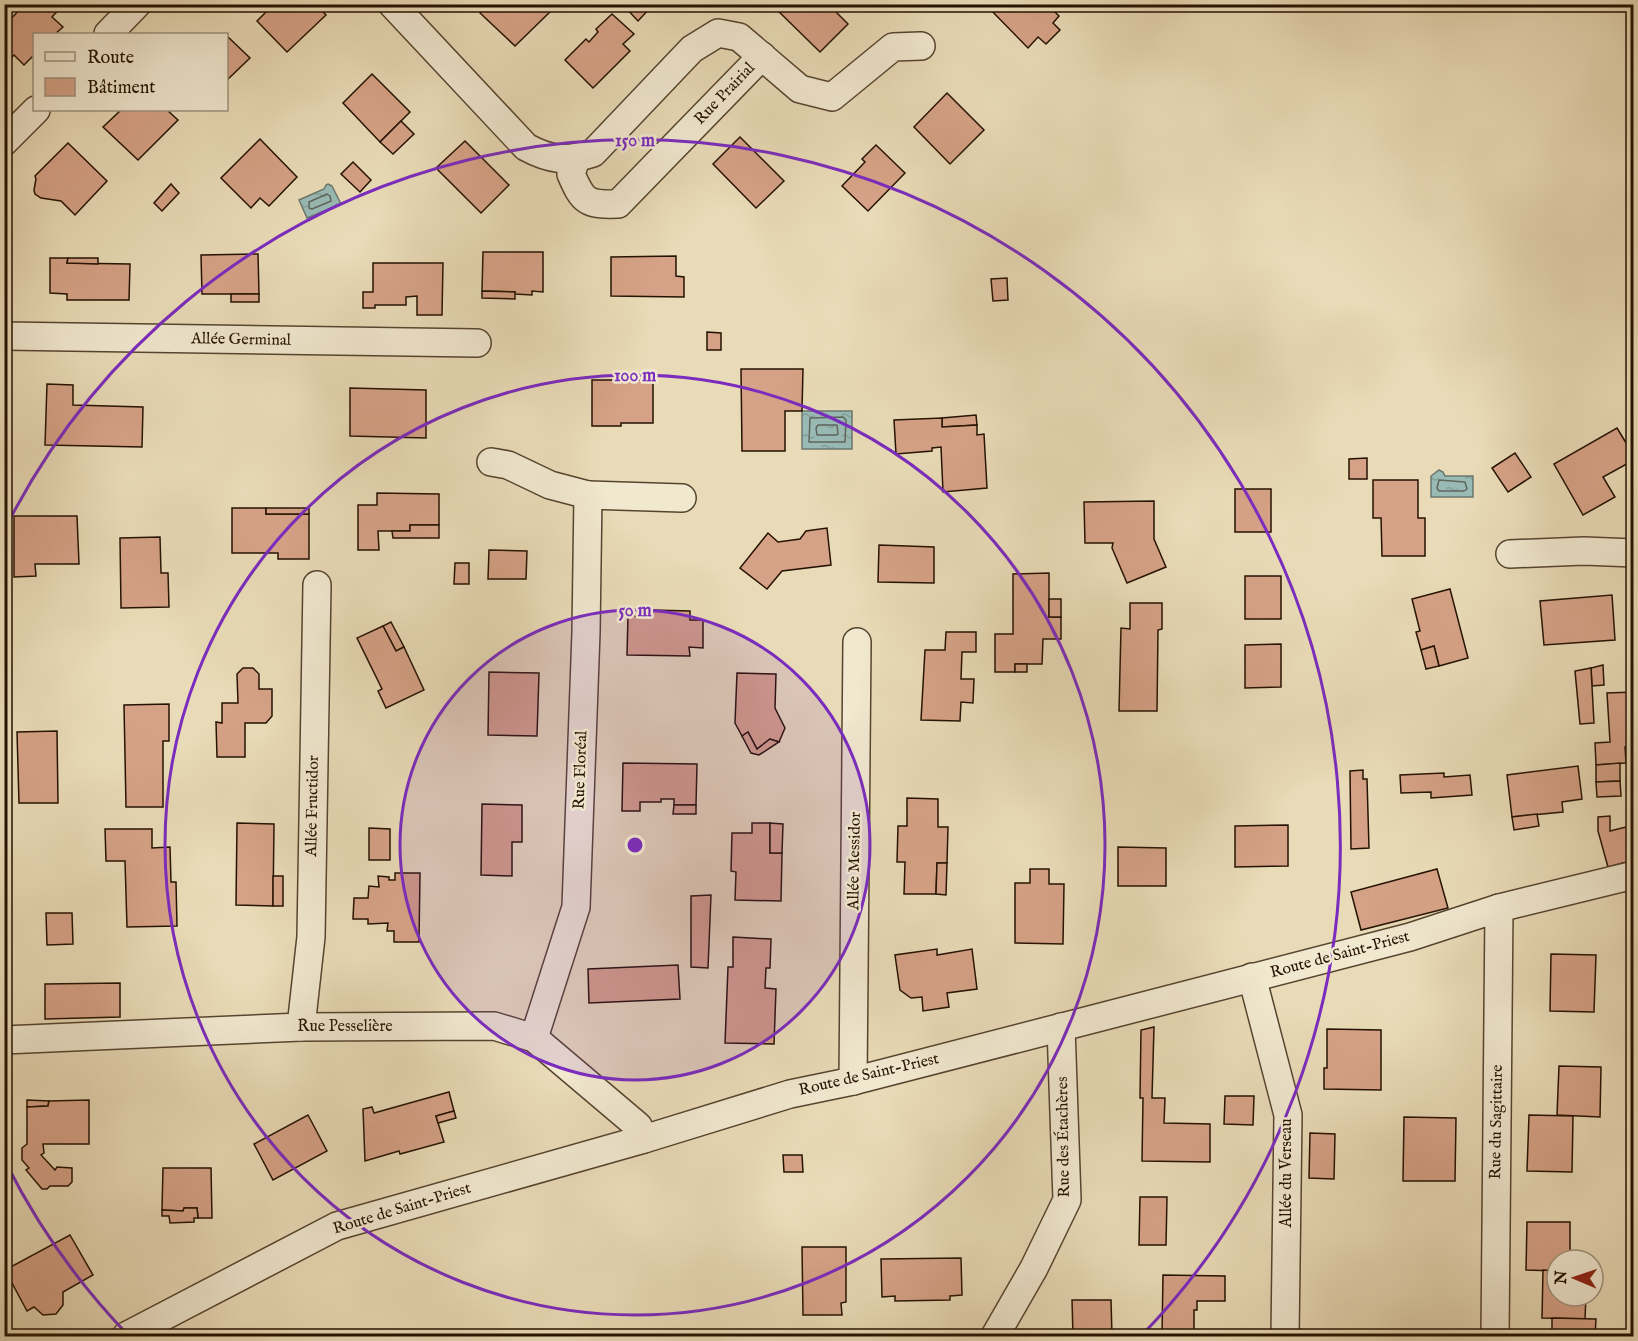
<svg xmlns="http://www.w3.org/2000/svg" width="1638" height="1341" viewBox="0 0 1638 1341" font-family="'IM FELL English',serif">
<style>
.water{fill:url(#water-ripples);stroke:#6b776d;stroke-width:1.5}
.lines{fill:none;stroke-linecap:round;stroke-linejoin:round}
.shore{stroke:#5f665c;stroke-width:1.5}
.building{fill:#d6a287;stroke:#251202;stroke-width:1.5}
.minor-casing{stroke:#56442f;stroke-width:30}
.minor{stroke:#f1e8d0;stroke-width:27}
.ring{fill:none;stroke:#7b2cbf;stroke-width:3}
.labels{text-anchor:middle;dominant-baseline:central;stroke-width:5;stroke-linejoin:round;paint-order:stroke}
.street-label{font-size:16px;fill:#251202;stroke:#f1e8d0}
.centre{fill:#7b2cbf;stroke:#f1e8d0;stroke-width:3}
.ring-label{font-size:18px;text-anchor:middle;font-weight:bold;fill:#7b2cbf;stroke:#f1e8d0;stroke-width:5;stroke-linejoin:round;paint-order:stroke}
</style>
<defs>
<pattern id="water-ripples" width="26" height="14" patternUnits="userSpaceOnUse" patternTransform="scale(1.5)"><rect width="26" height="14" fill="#99bab5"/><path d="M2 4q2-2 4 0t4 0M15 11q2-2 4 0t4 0" fill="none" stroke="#849f9a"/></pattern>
</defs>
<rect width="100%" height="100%" fill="#e9dbb7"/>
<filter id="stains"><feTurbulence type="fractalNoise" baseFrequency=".00333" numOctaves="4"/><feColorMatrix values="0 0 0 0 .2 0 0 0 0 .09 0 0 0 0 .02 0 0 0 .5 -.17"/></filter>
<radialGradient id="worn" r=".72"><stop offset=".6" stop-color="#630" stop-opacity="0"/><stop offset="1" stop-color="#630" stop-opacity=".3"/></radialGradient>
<g class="water">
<path d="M328,184l4,2 9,18 -34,14 -8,-18 25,-11 2,-4z"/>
<rect x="802" y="411" width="50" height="38"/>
<path d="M1439,470l4,2 2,4h28v21h-42v-21z"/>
</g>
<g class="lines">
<g class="shore">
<path d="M327,194l3,2 1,5 -19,8 -3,-1v-6z"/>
<path d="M843,417l3,3 -1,22h-36l1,-24z"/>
<path d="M818,425h19l1,9 -2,1h-19l-1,-7z"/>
<path d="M1439,480l26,2 2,7 -3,2h-25l-2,-3z"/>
</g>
</g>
<g class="building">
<path d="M25,4h39l-12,13 11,10 -8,7h-21v21l-10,10 -10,-10 -6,6 -4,-3v-32z"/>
<path d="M274,4h42l10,11 -39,37 -30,-31z"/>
<path d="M487,4h61l5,5 -38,37 -35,-33z"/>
<path d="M622,4h32l-16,17z"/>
<path d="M771,4h57l20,20 -28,28z"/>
<path d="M985,4h62l12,12 -6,7 7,7 -14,14 -8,-7 -10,11z"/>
<path d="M612,14l22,20 -11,10 7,7 -37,37 -28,-28 21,-21 3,3 9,-10 -2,-3z"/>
<path d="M226,35l24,23 -24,23z"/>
<path d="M372,74l38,38 -30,30 -37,-39z"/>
<path d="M947,93l37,37 -34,34 -36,-37z"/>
<path d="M121,110h46l11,10 -40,40 -35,-33z"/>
<path d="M401,121l13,13 -21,20 -13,-12z"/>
<path d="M740,137l44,44 -28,27 -43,-44z"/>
<path d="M260,139l37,38 -28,29 -9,-8 -9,10 -30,-30z"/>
<path d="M465,141l44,44 -28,28 -45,-45z"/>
<path d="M68,143l39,38 -32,34 -14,-14 -20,-3 -6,-4 -1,-4 2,-11 -1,-3z"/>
<path d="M876,145l29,28 -37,38 -26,-25 23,-24 -3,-3z"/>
<path d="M353,162l18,18 -11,12 -19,-18z"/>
<path d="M171,184l8,9 -17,18 -8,-8z"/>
<path d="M483,252h60v40l-11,-1v4l-17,-1v-2l-33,-1z"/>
<path d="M258,254l1,40h-57l-1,-39z"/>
<path d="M676,256v20l8,1v20l-73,-1v-39z"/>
<path d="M50,258h18l-1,5 63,1 -1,36h-62v-6l-17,-1z"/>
<path d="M68,258h30v6l-31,-1z"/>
<path d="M373,263h70l-1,52h-25v-19l-11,1v8h-31v3h-12v-16h10z"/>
<path d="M1007,278l1,22 -15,1 -2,-22z"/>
<path d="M482,291l33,1v7l-33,-1z"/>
<rect x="231" y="294" width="28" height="8"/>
<path d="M707,332l14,1v17h-14z"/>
<path d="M741,369h62l-1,42h-17v40h-43z"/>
<path d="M592,380h61v43h-32v3h-29z"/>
<path d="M47,384l26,1v20l70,2 -1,40 -97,-2z"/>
<path d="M350,388l76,2v48l-76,-2z"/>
<path d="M976,415l1,10 -35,2v-9z"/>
<path d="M942,418v9l35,-2v10l7,-1 3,54 -44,4 -2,-45 -9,1v3l-36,3 -2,-34z"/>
<path d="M1617,428l17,28v4l-31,17 12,20 -32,18 -29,-51z"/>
<path d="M1515,453l16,24 -23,15 -16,-24z"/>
<path d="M1367,458v21h-18v-20z"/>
<path d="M1373,480h45v38h7v38h-43l-1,-38h-8z"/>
<rect x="1235" y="489" width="36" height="43"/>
<path d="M377,493l62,1v31h-29v6h-32l1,19h-21v-45h19z"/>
<path d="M1154,501v38l12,28 -39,16 -15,-35 1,-5h-28l-1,-41z"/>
<path d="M232,508h34v6h43v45h-31v-6h-46z"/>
<rect x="266" y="508" width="43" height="6"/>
<path d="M14,516h63l2,48h-44l1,12 -22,1z"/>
<path d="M410,525h29v13h-46l-1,-7h18z"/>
<path d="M827,528l4,37 -49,6 -15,18 -27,-21 28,-35 10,9 22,-3 6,-8z"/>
<path d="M160,537l1,36h7l1,34 -48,1 -1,-70z"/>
<path d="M879,545l55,2v36l-56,-1z"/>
<path d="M489,550l38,1 -1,28h-38z"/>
<path d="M455,563h14v21h-15z"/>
<path d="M1049,573v44h12v22h-18l-1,25h-27v8h-20v-38h18v-60z"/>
<rect x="1245" y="576" width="36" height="43"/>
<path d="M1450,589l18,69 -29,8 -5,-20 -13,4 -5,-18 4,-1 -8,-32z"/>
<path d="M1612,595l3,45 -71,5 -4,-44z"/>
<rect x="1049" y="599" width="12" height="18"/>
<path d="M1130,603h32v26l-4,1 -1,81h-38l2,-83 9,1z"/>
<path d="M651,610l39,1v9h13v28l-14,-1 1,9 -63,-1 1,-39h23z"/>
<path d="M391,622l13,25 -8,4 -13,-25z"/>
<path d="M383,626l13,25 8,-4 20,43 -38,18 -8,-17 4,-2 -25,-51z"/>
<path d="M946,632h30v20h-14l-1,27h13l-1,24 -12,-1 -1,19 -39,-1 4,-70h20z"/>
<path d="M1281,644v43l-36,1v-43z"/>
<path d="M1434,646l5,20 -13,3 -5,-19z"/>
<rect x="1015" y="664" width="12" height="8"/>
<path d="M1603,665l1,20 -12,1 -1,-18z"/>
<path d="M243,668h10l6,6v15h13v27l-6,7h-21v34h-28l-1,-35 6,1v-20h16l-1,-29z"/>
<path d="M1591,668l3,55 -14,1 -5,-53z"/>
<path d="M489,672l50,1 -2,63 -49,-1z"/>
<path d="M737,673l39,1 -1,34 10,20 -6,14 -9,-3 -13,10 -9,-17 -6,4 -7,-13z"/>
<path d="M1634,692v55h-9l1,16 -30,2 -1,-22 15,-1 -3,-49z"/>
<path d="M169,704v37h-6v66h-37l-2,-102z"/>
<path d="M57,731l1,72h-39l-2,-71z"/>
<path d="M748,732l9,17 13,-10 9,3 -20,13 -8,-2 -9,-17z"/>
<path d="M623,763l74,1 -1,41h-22v-6h-13v3h-21v9h-18z"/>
<path d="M1620,763v18l-24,1v-17z"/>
<path d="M1578,766l4,33 -20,3 1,10 -51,5 -5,-42z"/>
<path d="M1363,770v9h4l2,69 -18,1 -1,-78z"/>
<path d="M1444,773v4l26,-2 2,20 -41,3v-6l-30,1 -1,-18z"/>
<path d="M1620,781l1,15 -24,1 -1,-15z"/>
<path d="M907,798l31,1v28h10l-1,36h-10l-1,31h-32l1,-32h-8l1,-36h9z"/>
<path d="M482,804l40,1v37h-10v34l-31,-1z"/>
<path d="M674,805h22v9h-23z"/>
<path d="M1537,814l2,12 -25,4 -2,-13z"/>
<path d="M1610,816v15l24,-6v35l-26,7 -10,-36v-14z"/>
<path d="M237,823l37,1 -1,82 -37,-1z"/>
<path d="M752,823h18v30h12l-1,48 -46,-1 1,-28 -5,-1 1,-38h20z"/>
<path d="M770,823l13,1 -1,29h-12z"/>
<path d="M1288,825v41l-53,1v-41z"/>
<path d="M369,828l21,1v31h-21z"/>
<path d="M105,829h47v19l18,-1 1,35h5l1,44 -50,1 -2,-66h-19z"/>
<path d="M1118,847l48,1v38h-48z"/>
<path d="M937,863h10l-1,32 -10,-1z"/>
<path d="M1030,869h19v15h15l-1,60 -48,-1v-60h15z"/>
<path d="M1437,869l11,39 -87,22 -10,-38z"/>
<path d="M395,873h25l-1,69h-25v-11h-7l1,-8 -20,1v-5h-15l1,-21h14l1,-12 10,1 -1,-11 11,1v3h6z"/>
<rect x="273" y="876" width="10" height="30"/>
<path d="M711,895l-3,73 -17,-1v-71z"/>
<path d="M46,913h26l1,31 -26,1z"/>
<path d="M733,937l38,2 -1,29h-4l-1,20 11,1 -2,55 -49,-1 3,-76h5z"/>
<path d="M937,949v6l35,-6 5,40 -30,4 2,14 -26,4 -1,-14 -11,1 -11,-8 -5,-35z"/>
<path d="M1551,954l45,1 -2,57 -44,-1z"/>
<path d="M678,965l2,34 -91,4 -1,-34z"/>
<path d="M120,983v34l-75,2v-35z"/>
<path d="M1154,1027l-2,71h13l-1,25 46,1v38l-68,-1 1,-63h-3l1,-68z"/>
<path d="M1327,1029l54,1v60l-57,-1v-21h3z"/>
<path d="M1559,1066l42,1 -1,50 -43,-2z"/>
<path d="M449,1092l5,19 -18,5 8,26 -44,12 -1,-3 -34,10 -2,-52 9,-2 2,6z"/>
<path d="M1225,1096h29l-1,29 -29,-1z"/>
<path d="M27,1100l22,1 -1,5 -21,1z"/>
<path d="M89,1100v44h-46l1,9 -3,2 14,15 2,-3 15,1v14l-4,4h-18l-3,3h-5l-16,-19 3,-2 -7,-8v-12l5,-4v-37l21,-1 1,-5z"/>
<path d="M454,1111l2,7 -18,5 -2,-7z"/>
<path d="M308,1115l19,36 -54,29 -19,-36z"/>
<path d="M1529,1115l44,1 -1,56 -45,-1z"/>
<path d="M1404,1117l52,1 -1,63h-52z"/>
<path d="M1310,1133l25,1 -1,45 -25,-1z"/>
<path d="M783,1155h19l1,17h-19z"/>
<path d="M163,1168h48l1,50h-14l-1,-10h-13l-1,3 -21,-1z"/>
<path d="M1140,1197h27l-1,48h-27z"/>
<path d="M184,1208h13l1,10h-4v4l-24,1 -1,-7h-7v-6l21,1z"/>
<path d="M1527,1222h43v38h-13v11l-31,-1z"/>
<path d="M70,1235l23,40 -30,17v13l-7,9 -13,1 -9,-8 -7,4 -22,-41z"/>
<path d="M802,1247h44v55l-5,1 1,12h-39z"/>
<path d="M961,1258l1,37 -12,1v4l-55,1v-5l-13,1 -1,-38z"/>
<path d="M1543,1270l14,1v25h29l-1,23 -43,-1z"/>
<path d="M1163,1275l62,1v25h-28v9h-3v26h-32z"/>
<path d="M1072,1300h39l1,36h-39z"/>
<path d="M1552,1318l44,1 -1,17h-43z"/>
</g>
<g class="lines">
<g class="minor-casing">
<g id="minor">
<path d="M392,4l134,143c24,13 40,15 67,6l99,-104 26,-16 21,4 61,52 32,8 61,-50 28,-1"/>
<path d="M108,34l29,-30"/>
<path d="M4,142l32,-32"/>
<path d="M576,159l-5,15c12,28 16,31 47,30l144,-148"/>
<path d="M4,336l473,7"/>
<path d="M491,462l17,3 42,20 38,10"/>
<path d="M1510,554l74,-3 50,2"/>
<path d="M1252,977l36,138 -3,221"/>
<path d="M301,1027l10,-90 6,-352"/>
<path d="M534,1038l42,-131 10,-275 2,-137 94,3"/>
<path d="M4,1040l297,-13 193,-1 40,12 104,88 6,13"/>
<path d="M853,1081l4,-439"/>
<path d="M126,1336l211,-110 307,-87 146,-45 63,-13 217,-56 340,-88 89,-29 135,-33"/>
<path d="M995,1336l39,-68 33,-68 -6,-173"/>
<path d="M1495,1336l4,-428"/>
</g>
</g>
<use href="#minor" class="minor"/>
</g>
<circle cx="635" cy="845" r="235" fill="#7b2cbf" fill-opacity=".12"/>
<g class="ring">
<circle cx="635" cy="845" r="235"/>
<circle cx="635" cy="845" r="470"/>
<path d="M128 1335A705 705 0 0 1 7 1165M7 525A705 705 0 1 1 1142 1335"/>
</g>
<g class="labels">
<g class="street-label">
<text transform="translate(725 94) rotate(-46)">Rue Prairial</text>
<text transform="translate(241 340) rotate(1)">Allée Germinal</text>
<text transform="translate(581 770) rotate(-88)">Rue Floréal</text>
<text transform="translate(313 806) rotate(-89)">Allée Fructidor</text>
<text transform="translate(855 861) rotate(-89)">Allée Messidor</text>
<text transform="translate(1340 955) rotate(-15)">Route de Saint-Priest</text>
<text x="345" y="1027">Rue Pesselière</text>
<text transform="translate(869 1075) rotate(-13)">Route de Saint-Priest</text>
<text transform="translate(1497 1122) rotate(-89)">Rue du Sagittaire</text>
<text transform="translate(1064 1137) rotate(-91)">Rue des Étachères</text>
<text transform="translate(1287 1173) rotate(-90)">Allée du Verseau</text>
<text transform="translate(402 1209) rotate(-17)">Route de Saint-Priest</text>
</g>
</g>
<circle cx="635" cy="845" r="9" class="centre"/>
<g class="ring-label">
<text x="635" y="146">150 m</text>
<text x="635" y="381">100 m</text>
<text x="635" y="616">50 m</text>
</g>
<rect width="1638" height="1341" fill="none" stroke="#e9dbb7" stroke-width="24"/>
<rect x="6" y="6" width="1626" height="1329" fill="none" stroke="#251202" stroke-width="3"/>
<rect x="12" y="12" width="1614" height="1317" fill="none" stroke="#251202" stroke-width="1.5"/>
<rect x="33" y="33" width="195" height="78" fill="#f1e8d0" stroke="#9f927e" stroke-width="1.5"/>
<rect x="45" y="52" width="30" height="9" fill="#f1e8d0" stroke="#9f927e" stroke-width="1.5"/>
<text x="87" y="63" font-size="18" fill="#251202">Route</text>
<rect x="45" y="78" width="30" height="18" fill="#d6a287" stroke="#9f927e" stroke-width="1.5"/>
<text x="87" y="93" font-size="18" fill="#251202">Bâtiment</text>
<g transform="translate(1575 1278) rotate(272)"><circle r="28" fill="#f1e8d0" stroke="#9f927e" stroke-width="1.5"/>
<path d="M0-4.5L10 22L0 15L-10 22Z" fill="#8f2418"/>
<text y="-9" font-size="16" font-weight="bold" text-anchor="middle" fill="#251202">N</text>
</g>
<rect width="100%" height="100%" filter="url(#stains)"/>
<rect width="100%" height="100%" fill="url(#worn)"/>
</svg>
